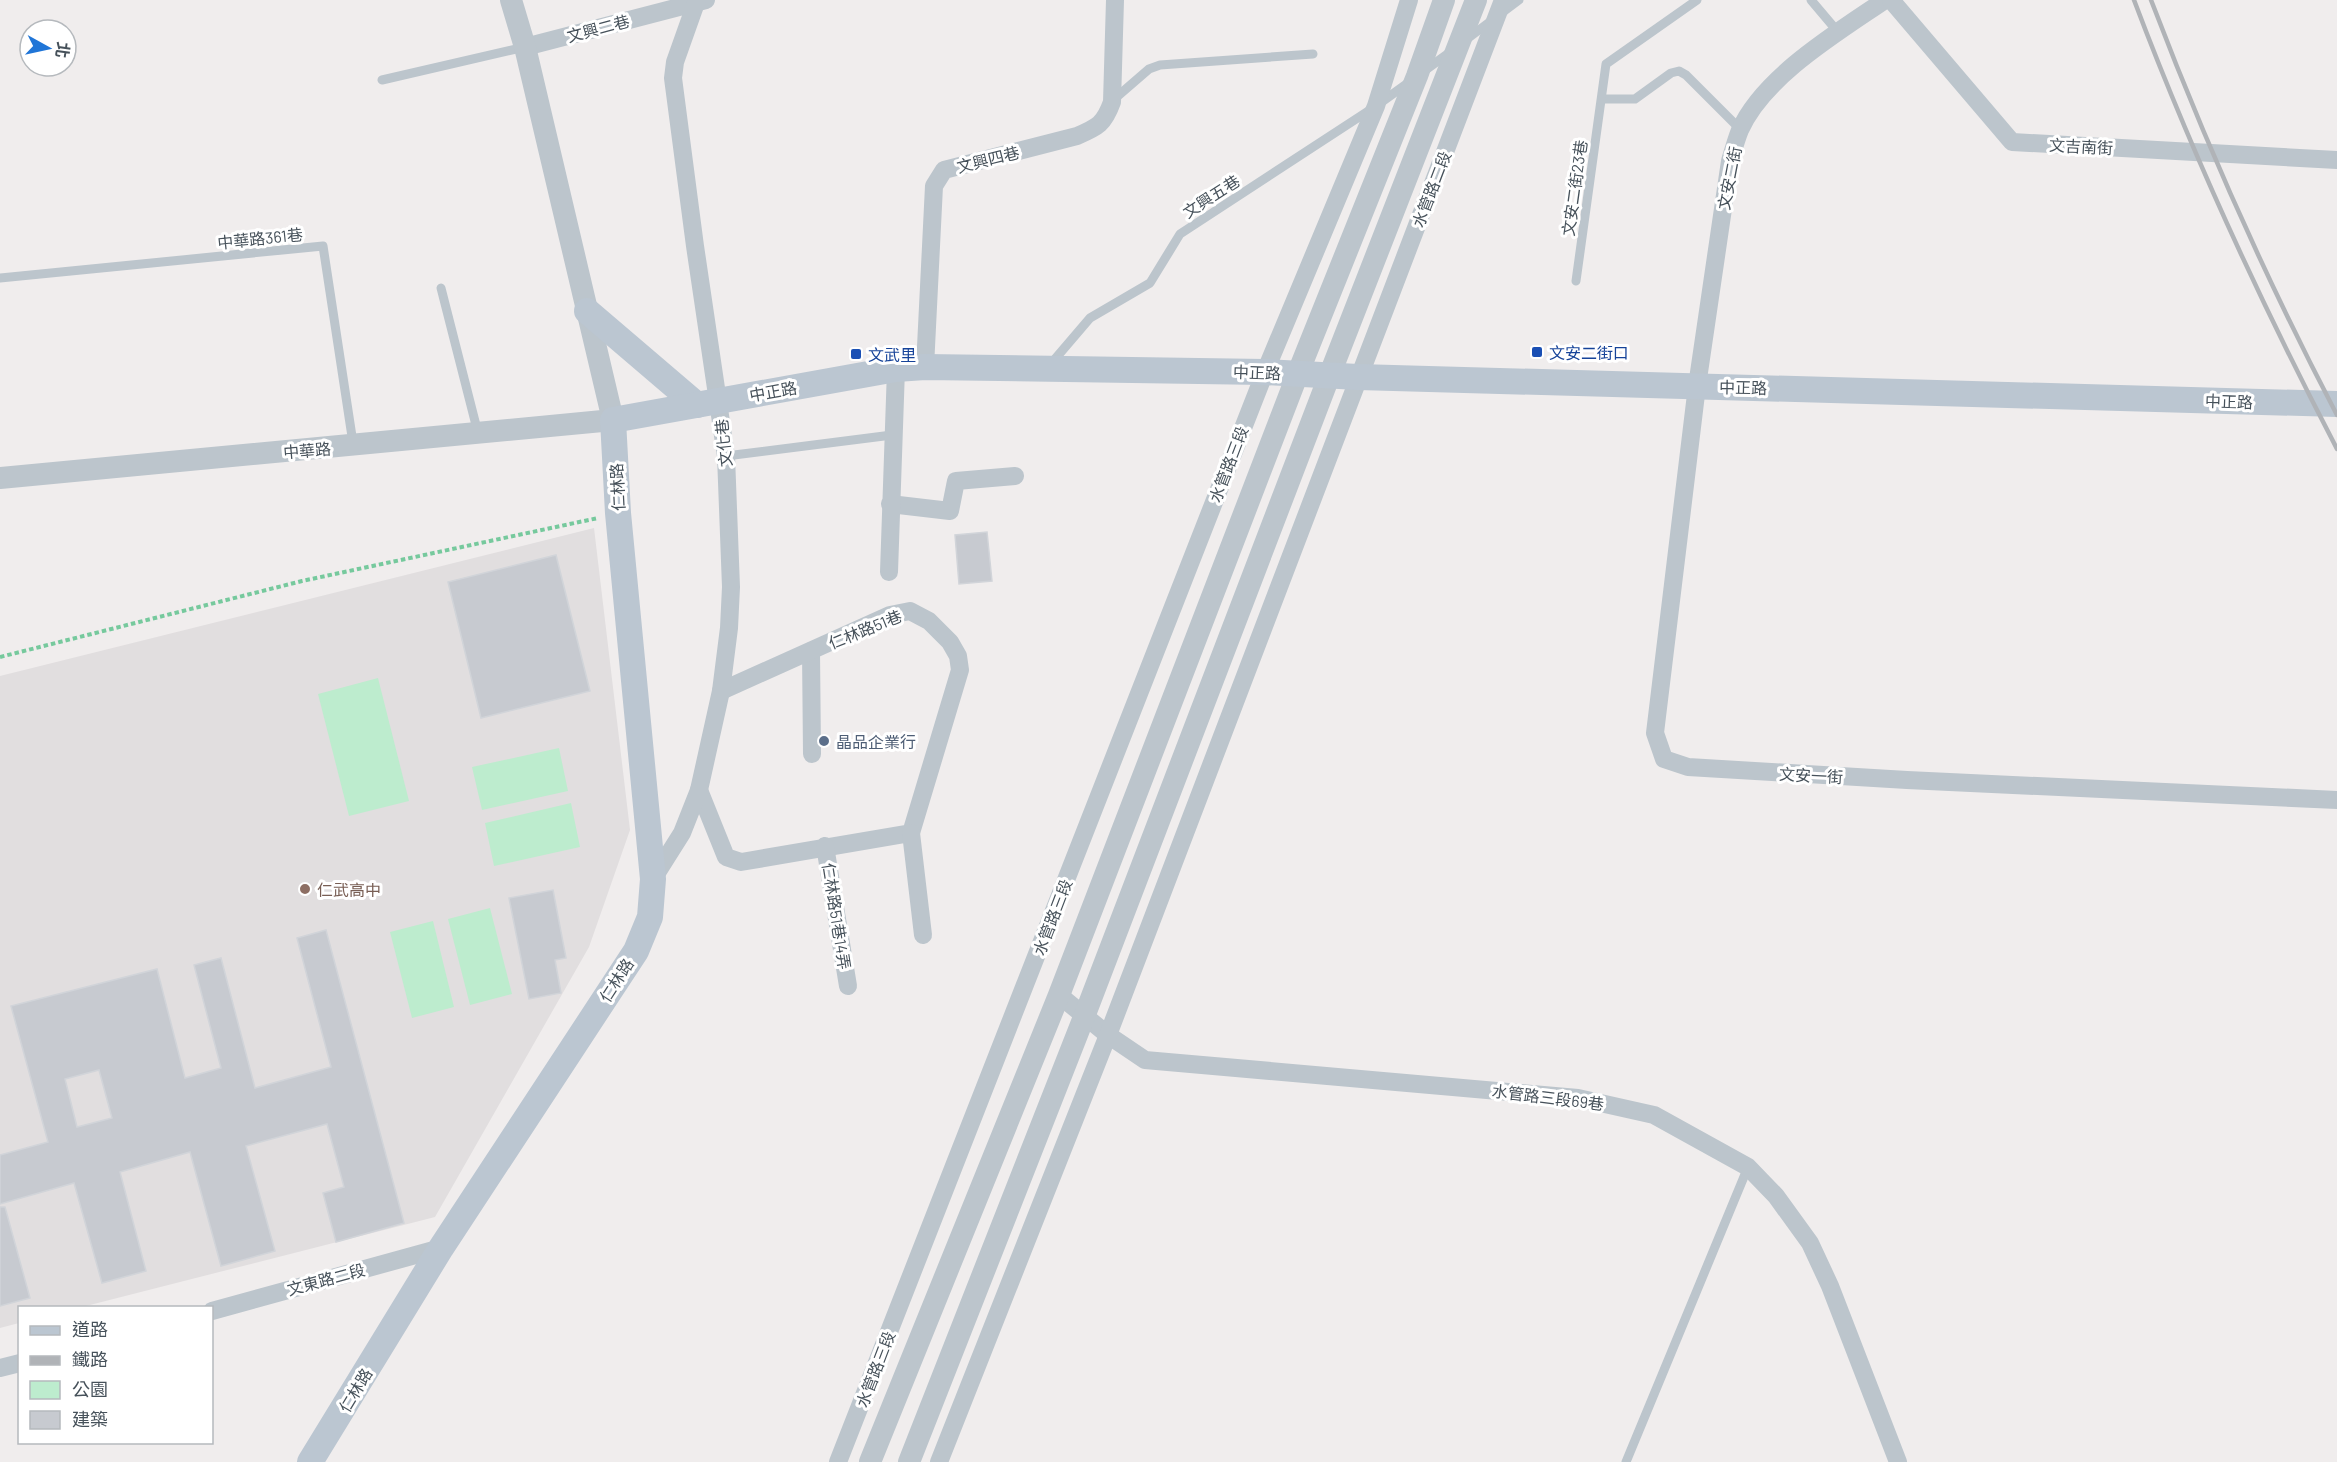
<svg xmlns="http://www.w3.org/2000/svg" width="2337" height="1462" viewBox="0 0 2337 1462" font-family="Barlow,'Noto Sans TC',sans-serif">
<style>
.education{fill:#e1dedf}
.green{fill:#bdecce}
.building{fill:#c7cad0;stroke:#d1d4d9;stroke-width:1.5;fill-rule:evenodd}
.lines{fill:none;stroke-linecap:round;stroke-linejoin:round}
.path{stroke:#76c99d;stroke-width:4;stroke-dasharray:4.5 3;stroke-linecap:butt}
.service{stroke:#bcc5cc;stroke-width:9}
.minor{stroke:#bcc5cc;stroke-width:18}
.tertiary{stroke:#bcc5cc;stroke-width:22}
.secondary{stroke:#bbc6d1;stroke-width:26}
.rail{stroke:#b0b3b7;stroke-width:4.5}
.transit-dot{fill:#1a4fb4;stroke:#fff;stroke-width:2}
.service-dot{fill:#5c6f8a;stroke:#fff;stroke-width:2}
.education-dot{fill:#8d6e63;stroke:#fff;stroke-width:2}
.labels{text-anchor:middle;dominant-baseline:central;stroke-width:6;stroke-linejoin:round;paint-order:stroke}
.street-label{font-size:16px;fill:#46515a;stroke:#fff}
.transit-label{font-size:16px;fill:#164399;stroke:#fff;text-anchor:start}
.service-label{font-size:16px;fill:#4e5e75;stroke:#fff;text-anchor:start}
.education-label{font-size:16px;fill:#785e54;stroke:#fff;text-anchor:start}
</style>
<rect width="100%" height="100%" fill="#f0eded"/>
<path class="education" d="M594,528l36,302 -41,117 -154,270 -353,90 -62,1 -1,15 -19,5v-652z"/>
<g class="green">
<path d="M378,678l31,123 -60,15 -31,-122z"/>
<path d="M559,748l9,43 -86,19 -10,-43z"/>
<path d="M571,803l9,44 -86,19 -9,-43z"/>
<path d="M490,908l22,86 -42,11 -22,-86z"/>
<path d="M433,921l21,86 -42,11 -22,-86z"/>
</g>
<g class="building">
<path d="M987,532l5,49 -33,3 -4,-49z"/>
<path d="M556,555l34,136 -109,27 -33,-136z"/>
<path d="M553,890l13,68 -11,2 6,33 -32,6 -20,-101z"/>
<path d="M326,930l78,293 -68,19 -13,-49 21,-6 -17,-63 -81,22 29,105 -54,15 -31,-114 -70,20 26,99 -44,12 -28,-100 -74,21v-49l48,-13 -37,-136 146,-37 28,109 36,-10 -27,-103 27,-7 34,130 76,-21 -34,-129zM99,1070l13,48 -35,9 -12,-48z"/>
<path d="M0,1207h5l25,91 -30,8z"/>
</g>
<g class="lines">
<path class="path" d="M0,657l302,-76 296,-63"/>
<g class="service">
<path d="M1811,0l27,32"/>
<path d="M1467,39l52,-39"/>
<path d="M1424,71l25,-18"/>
<path d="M382,80l143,-33"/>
<path d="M1603,99h32l36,-26 8,-2 7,4 54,54"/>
<path d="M1112,101l37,-32 11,-4 153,-11"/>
<path d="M0,278l323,-32 30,197"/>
<path d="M1576,281l30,-217 91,-64"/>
<path d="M441,288l37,145"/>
<path d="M1049,366l41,-48 60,-35 30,-49 196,-128 32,-23"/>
<path d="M726,456l166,-21"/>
<path d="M1626,1462l122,-295"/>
</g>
<g class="minor">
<path d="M1885,0c-47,32 -122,77 -145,130 -4,10 -7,21 -10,31l-33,225 -42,347 9,26 24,8 219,13 430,20"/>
<path d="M1891,0l121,142 325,18"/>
<path d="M525,47l181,-47"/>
<path d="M925,367l9,-181 10,-16 133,-34c21,-9 27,-12 35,-34l3,-102"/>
<path d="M890,504l60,7 6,-30 59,-5"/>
<path d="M889,572l7,-203"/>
<path d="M811,651l1,103"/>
<path d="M699,790l27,67 15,5 170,-29 49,-163 -2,-14 -8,-14 -21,-21 -19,-10 -20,4 -169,76"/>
<path d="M911,833l12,102"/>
<path d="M825,846l23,140"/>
<path d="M653,879l29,-46 17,-43 22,-99 8,-63 2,-41 -5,-131 -31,-210 -22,-168 2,-16 22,-62"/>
<path d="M1059,995l49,40 37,25 433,38 76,17 94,52 28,29 34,47 20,43 68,176"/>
<path d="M212,1311l229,-63"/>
<path d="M0,1368l20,-5"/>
<path d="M838,1462l427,-1090 111,-266 33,-106"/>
<path d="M939,1462l169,-427 395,-1035"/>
</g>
<g class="tertiary">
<path d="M0,478l613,-58 -88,-373 -14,-47"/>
<path d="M870,1462l189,-467 239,-622 119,-297 27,-76"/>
<path d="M909,1462l175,-445 246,-643 146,-374"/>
</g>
<g class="secondary">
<path d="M587,311l110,94"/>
<path d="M310,1462l131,-214 195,-297 14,-34 3,-38 -35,-366 -5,-93 283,-51 29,-2 340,5 93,5 979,27"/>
</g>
<g class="rail">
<path d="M2134,0c58,154 127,303 203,449"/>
<path d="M2151,0c54,142 116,281 186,415"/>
</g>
</g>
<g class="transit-dot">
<rect x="1531" y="346" width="12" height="12" rx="3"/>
<rect x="850" y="348" width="12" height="12" rx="3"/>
</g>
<circle class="service-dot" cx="824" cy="741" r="6"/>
<circle class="education-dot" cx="305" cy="889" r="6"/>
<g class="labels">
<g class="street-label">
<text transform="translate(598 28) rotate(-15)">文興二巷</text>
<text transform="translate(2081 146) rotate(3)">文吉南街</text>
<text transform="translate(988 159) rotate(-14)">文興四巷</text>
<text transform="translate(1729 178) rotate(-79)">文安二街</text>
<text transform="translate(1574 188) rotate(-82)">文安二街23巷</text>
<text transform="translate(1431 189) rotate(-69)">水管路二段</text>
<text transform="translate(1211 196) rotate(-33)">文興五巷</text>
<text transform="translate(260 238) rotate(-6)">中華路361巷</text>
<text transform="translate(1257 372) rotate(2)">中正路</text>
<text transform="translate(1743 387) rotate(1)">中正路</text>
<text transform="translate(773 391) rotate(-10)">中正路</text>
<text transform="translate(2229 401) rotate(2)">中正路</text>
<text transform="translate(723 443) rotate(-96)">文化巷</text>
<text transform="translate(307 450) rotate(-5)">中華路</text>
<text transform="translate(1228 464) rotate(-69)">水管路三段</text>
<text transform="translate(617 487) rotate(-93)">仁林路</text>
<text transform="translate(865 629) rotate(-22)">仁林路51巷</text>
<text transform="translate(1811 775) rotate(3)">文安一街</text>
<text transform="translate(837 916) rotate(81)">仁林路51巷14弄</text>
<text transform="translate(1052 917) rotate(-69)">水管路三段</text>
<text transform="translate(616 980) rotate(-57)">仁林路</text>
<text transform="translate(1548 1097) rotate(7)">水管路三段69巷</text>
<text transform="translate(326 1279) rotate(-15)">文東路二段</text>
<text transform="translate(875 1369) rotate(-69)">水管路三段</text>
<text transform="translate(355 1390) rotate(-59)">仁林路</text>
</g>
<g class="transit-label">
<text x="1549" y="352">文安二街口</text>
<text x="868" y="354">文武里</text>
</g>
<g class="service-label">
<text x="836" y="741">晶品企業行</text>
</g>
<g class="education-label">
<text x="317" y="889">仁武高中</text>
</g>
</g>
<rect x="18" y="1306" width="195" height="138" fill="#ffffff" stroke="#b5b9bd" stroke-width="1.5"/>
<rect x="30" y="1326" width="30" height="9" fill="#bbc6d1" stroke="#b5b9bd" stroke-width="1.5"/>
<text x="72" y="1336" font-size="18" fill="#46515a">道路</text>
<rect x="30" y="1356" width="30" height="9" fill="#b0b3b7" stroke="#b5b9bd" stroke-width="1.5"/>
<text x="72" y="1366" font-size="18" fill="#46515a">鐵路</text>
<rect x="30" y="1381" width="30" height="18" fill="#bdecce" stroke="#b5b9bd" stroke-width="1.5"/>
<text x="72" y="1396" font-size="18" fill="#46515a">公園</text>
<rect x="30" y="1411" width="30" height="18" fill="#c7cad0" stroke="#b5b9bd" stroke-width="1.5"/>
<text x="72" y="1426" font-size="18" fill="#46515a">建築</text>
<g transform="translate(48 48) rotate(98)"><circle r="28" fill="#ffffff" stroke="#b5b9bd" stroke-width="1.5"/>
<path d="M0-4.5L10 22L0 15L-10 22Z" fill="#2075d7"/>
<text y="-9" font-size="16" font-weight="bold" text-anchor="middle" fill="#46515a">北</text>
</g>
</svg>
